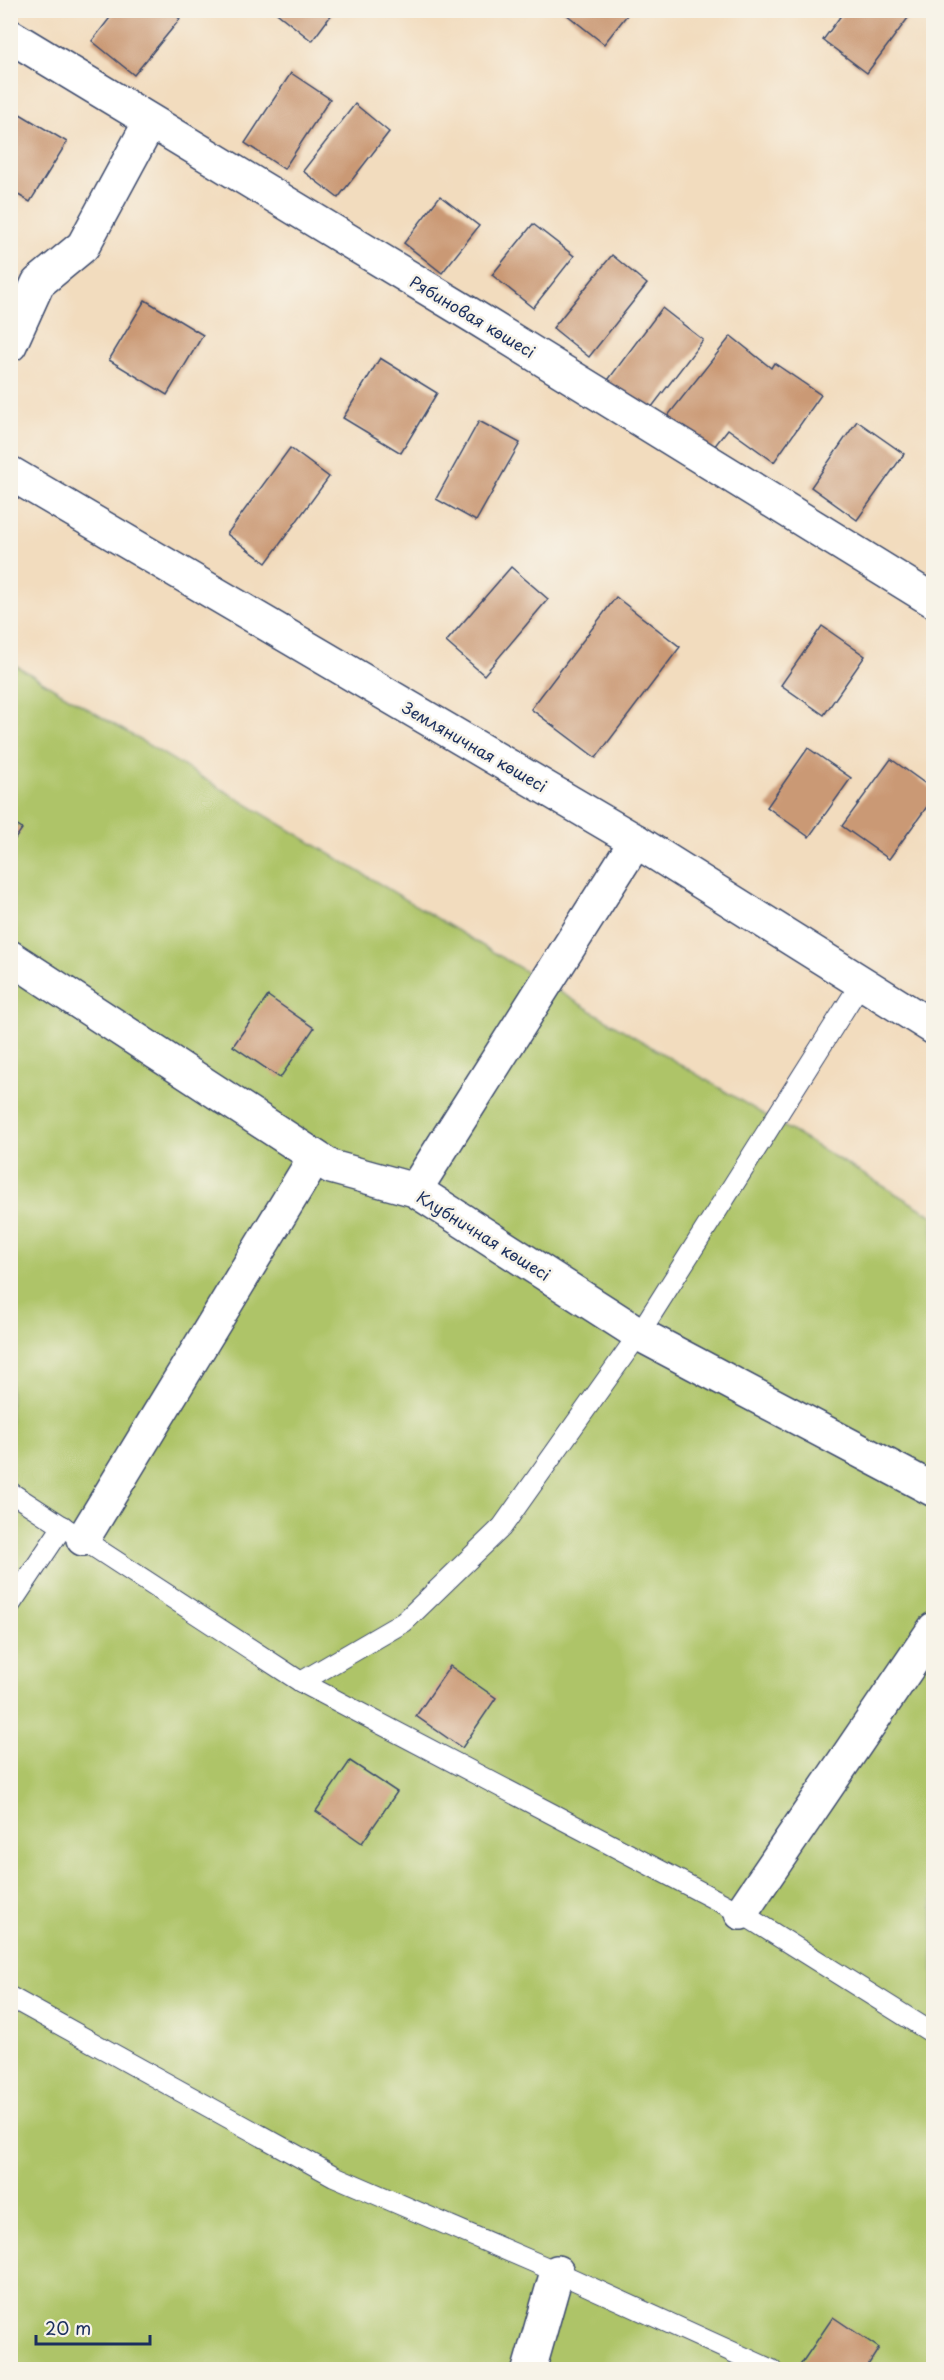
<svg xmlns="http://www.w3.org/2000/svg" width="944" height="2380" viewBox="0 0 944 2380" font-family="'Playpen Sans',sans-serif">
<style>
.green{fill:#aec468;stroke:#647a63;stroke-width:1.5}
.building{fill:#ca9974}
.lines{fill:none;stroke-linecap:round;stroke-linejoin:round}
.lane-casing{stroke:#3b496c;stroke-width:22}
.street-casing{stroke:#3b496c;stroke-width:36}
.lane{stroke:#fff;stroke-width:20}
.street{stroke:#fff;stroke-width:33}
.labels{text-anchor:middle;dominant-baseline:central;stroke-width:5;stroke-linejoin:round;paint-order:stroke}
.street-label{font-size:16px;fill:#1b2f5e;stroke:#f7f3e8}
</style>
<rect width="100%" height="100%" fill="#f7f3e8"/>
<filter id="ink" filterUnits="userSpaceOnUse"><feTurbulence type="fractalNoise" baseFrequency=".0167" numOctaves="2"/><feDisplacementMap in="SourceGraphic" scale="12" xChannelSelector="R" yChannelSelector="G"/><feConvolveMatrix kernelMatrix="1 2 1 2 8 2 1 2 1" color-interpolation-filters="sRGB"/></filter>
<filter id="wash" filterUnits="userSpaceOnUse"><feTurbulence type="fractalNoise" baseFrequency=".008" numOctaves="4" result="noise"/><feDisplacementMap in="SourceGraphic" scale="24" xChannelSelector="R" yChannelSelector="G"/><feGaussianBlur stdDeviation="1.35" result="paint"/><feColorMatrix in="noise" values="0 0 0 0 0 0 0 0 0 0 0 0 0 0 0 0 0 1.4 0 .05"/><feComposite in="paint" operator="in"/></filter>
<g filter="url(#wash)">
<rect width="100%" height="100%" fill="#f2dcbe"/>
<path class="green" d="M10,662l923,554v1153h-922z"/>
<g id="blocks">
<g class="building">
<path d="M116,10h53l11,9 -46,56 -42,-34z"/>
<path d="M273,10h62l-23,31z"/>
<path d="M561,10h70l-27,34z"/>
<path d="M845,10h69l-47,63 -44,-33z"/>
<path d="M291,73l39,26 -46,70 -39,-26z"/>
<path d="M355,104l34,28 -51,66 -35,-27z"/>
<path d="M10,108l57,34 -37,60 -20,-12z"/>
<path d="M440,196l39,30 -37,47 -38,-30z"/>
<path d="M533,224l41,32 -41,52 -41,-33z"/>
<path d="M612,255l35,29 -58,73 -36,-29z"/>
<path d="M145,300l58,35 -36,60 -58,-35z"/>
<path d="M662,308l41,32 -58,76 -40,-32z"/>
<path d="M731,336l40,32 3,-5 47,32 -47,67 -46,-33 -18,23 -44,-34z"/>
<path d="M380,358l57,35 -36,60 -58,-35z"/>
<path d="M479,421l41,22 -44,78 -40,-22z"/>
<path d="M857,421l47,33 -47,66 -46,-33z"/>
<path d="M290,448l39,29 -63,86 -39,-29z"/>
<path d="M511,567l37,32 -64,76 -38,-33z"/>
<path d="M616,597l64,50 -84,111 -65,-49z"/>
<path d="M822,626l43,30 -41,59 -43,-30z"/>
<path d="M808,748l43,30 -42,59 -42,-30z"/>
<path d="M891,759l43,31v7l-45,62 -47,-33z"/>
<path d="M10,821l12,8 -12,17z"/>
<path d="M268,996l46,32 -34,50 -47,-32z"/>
<path d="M450,1666l46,32 -34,50 -46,-32z"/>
<path d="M350,1761l47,31 -35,51 -46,-32z"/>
<path d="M833,2317l46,31 -14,22h-63l-3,-3z"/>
</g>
</g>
</g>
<g filter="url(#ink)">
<use href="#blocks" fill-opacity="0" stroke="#3b496c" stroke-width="1.5"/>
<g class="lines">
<g class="lane-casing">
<g id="lane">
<path d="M10,1492l291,190 440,231 193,121"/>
<path d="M10,1605l53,-79"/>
<path d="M301,1682l103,-60 98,-95 137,-193 222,-351"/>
<path d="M10,1997l324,179 223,96 215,98"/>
</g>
</g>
<g class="street-casing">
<g id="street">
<path d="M10,36l463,280 461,285"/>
<path d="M10,345l28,-62 45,-37 67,-124"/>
<path d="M10,473l626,368 298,187"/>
<path d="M10,957l321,210 84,23 224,144 295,156"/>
<path d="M415,1190l221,-349"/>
<path d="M83,1539l232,-382"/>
<path d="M741,1913l193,-284"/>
<path d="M529,2370l28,-98"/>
</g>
</g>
<use href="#lane" class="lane"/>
<use href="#street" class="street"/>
</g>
</g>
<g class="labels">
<g class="street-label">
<text transform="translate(473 316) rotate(31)">Рябиновая көшесі</text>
<text transform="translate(475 746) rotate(30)">Земляничная көшесі</text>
<text transform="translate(484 1235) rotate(32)">Клубничная көшесі</text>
</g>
</g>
<rect width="944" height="2380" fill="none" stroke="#f7f3e8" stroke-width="36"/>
<path d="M36 2335v9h114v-9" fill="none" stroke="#1b2f5e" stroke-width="3"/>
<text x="45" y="2335" font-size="18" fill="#1b2f5e" stroke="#f7f3e8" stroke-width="4.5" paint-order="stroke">20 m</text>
</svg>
